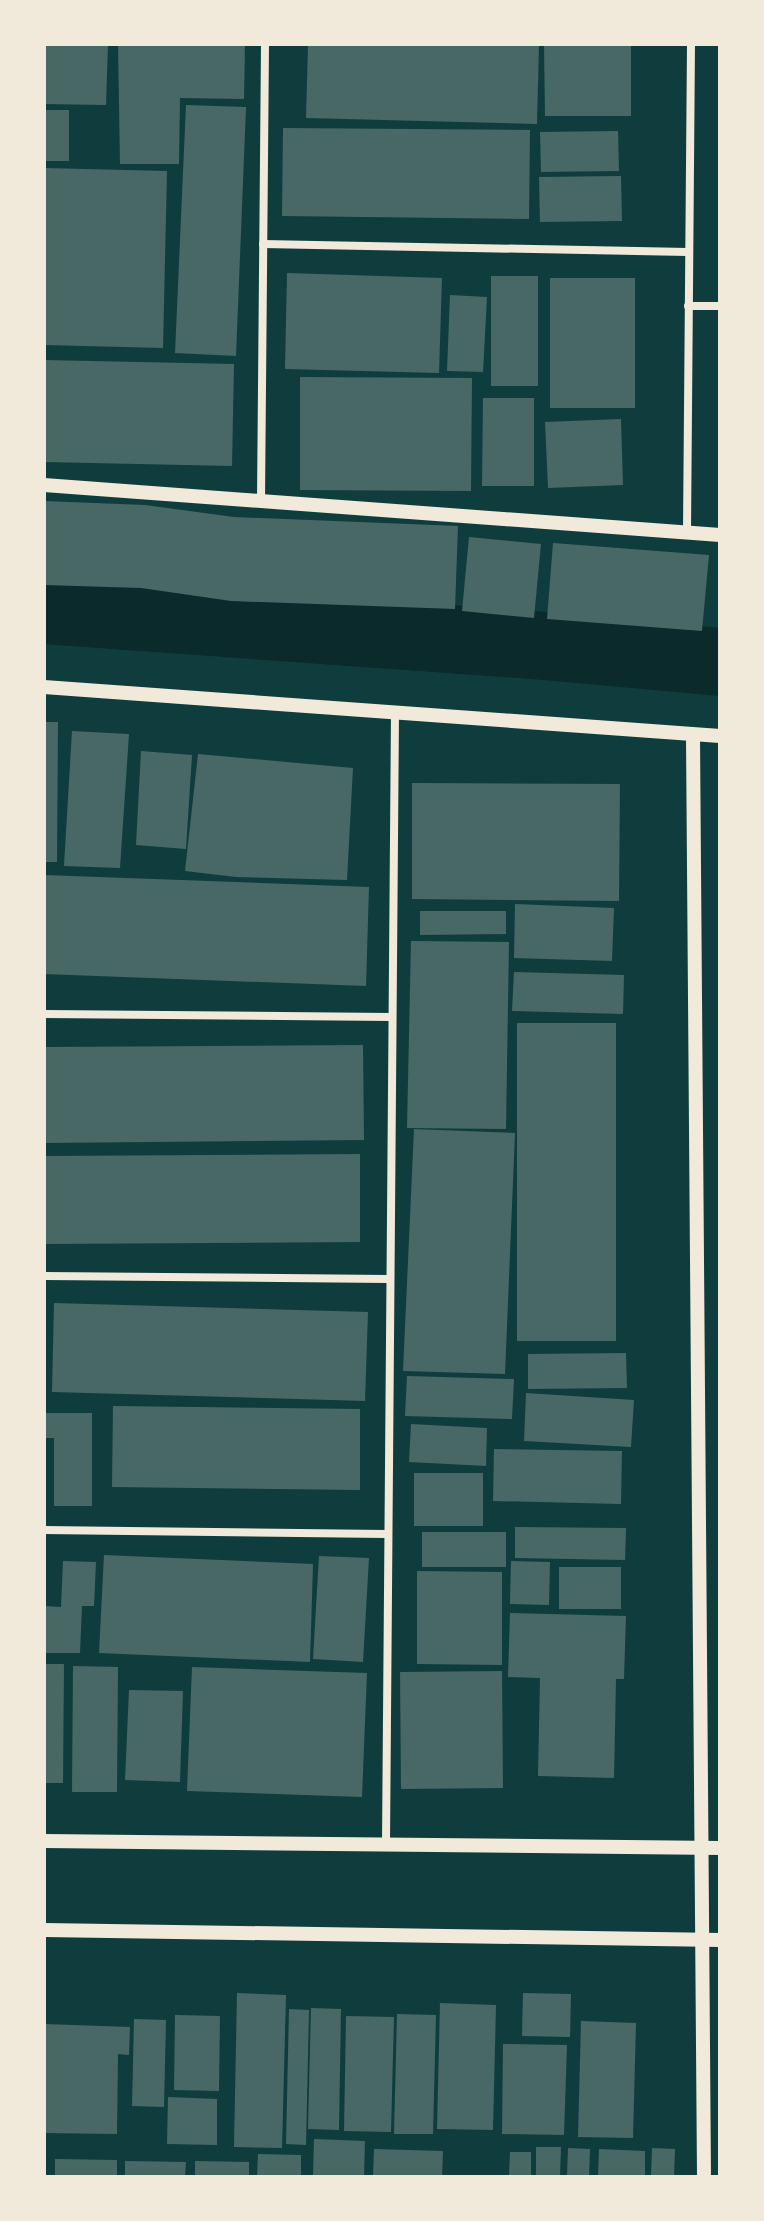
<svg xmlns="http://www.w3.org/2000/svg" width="764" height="2221" viewBox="0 0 764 2221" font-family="'Playfair Display',serif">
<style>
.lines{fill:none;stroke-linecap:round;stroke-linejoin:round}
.river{stroke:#0a2a2b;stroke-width:68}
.building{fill:#486865}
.minor{stroke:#f1e9da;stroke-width:8}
.tertiary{stroke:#f1e9da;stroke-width:14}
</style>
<rect width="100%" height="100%" fill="#0f3d3e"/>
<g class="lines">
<path class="river" d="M44,610l502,36 174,16"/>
</g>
<g class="building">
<path d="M44,44h64l-2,61 -62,-1z"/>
<path d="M118,44h127l-1,55 -64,-1 -1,66h-59z"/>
<path d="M308,44h231l-2,80 -231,-6z"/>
<path d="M544,44h87v72h-86z"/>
<path d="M186,105l60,2 -10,249 -61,-3z"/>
<rect x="44" y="110" width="25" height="51"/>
<path d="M283,128l247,2 -1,89 -247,-3z"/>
<path d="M618,131l1,40 -78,1 -1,-40z"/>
<path d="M44,168l123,3 -4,177 -119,-3z"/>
<path d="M621,176l1,45 -82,1 -1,-45z"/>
<path d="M287,273l155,5 -3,95 -154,-4z"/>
<rect x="491" y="276" width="47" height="110"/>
<rect x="550" y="278" width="85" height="130"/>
<path d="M450,295l37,2 -4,75 -36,-1z"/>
<path d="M44,360l190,4 -2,102 -188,-4z"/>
<path d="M300,377l172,1 -1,113 -171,-1z"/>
<path d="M483,398h51v88h-52z"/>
<path d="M621,419l2,66 -75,3 -3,-66z"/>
<path d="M44,501l101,4 89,12 224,9 -3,83 -224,-8 -90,-13 -97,-3z"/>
<path d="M469,537l72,7 -7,74 -72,-7z"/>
<path d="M553,543l156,12 -7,76 -155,-12z"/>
<path d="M44,722h14l-1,140h-13z"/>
<path d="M72,731l57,3 -9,134 -56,-2z"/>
<path d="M141,751l51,4 -6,94 -50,-4z"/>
<path d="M198,754l155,14 -6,112 -111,-3 -51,-6z"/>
<path d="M412,783l208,1 -1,117 -207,-2z"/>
<path d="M44,875l325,12 -3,99 -322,-12z"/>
<path d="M515,904l99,4 -2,53 -98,-3z"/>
<path d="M420,911h86v23l-86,1z"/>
<path d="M411,941l98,1 -3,187 -99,-1z"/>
<path d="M514,972l110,3 -1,39 -111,-3z"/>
<rect x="517" y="1023" width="99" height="318"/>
<path d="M363,1045l1,95 -320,3v-96z"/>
<path d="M414,1129l101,4 -10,241 -102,-3z"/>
<path d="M360,1154v88l-316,2v-88z"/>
<path d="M54,1303l314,9 -3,89 -313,-9z"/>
<path d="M626,1353l1,35 -99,1v-35z"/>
<path d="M407,1376l107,3 -2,40 -107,-3z"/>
<path d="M526,1393l108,7 -3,47 -107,-6z"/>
<path d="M113,1406l247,3v81l-248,-3z"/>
<path d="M44,1413h48v93h-38v-68h-10z"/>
<path d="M411,1424l76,4 -1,38 -77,-4z"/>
<path d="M494,1449l128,2 -1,53 -128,-3z"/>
<rect x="414" y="1473" width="69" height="53"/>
<path d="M515,1527l111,1 -1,32 -110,-2z"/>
<rect x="422" y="1532" width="84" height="35"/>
<path d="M104,1555l209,9 -3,98 -211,-9z"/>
<path d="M319,1556l50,2 -6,104 -50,-3z"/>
<path d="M63,1561l33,1 -2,44h-12l-2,47h-36v-47l17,1z"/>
<path d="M511,1561l39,1 -1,43 -39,-1z"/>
<rect x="559" y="1567" width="62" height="42"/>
<path d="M417,1571l85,1v93l-85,-1z"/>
<path d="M510,1613l116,3 -2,63h-8l-2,99 -76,-2 2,-98 -32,-1z"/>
<path d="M44,1664h20l-1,119h-19z"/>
<path d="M73,1666l45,1 -1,125h-45z"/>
<path d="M192,1667l175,6 -5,124 -175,-6z"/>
<path d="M502,1671l1,117 -102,1 -1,-117z"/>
<path d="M129,1690l54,1 -3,91 -55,-2z"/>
<path d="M237,1993l49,2 -4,153 -48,-1z"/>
<path d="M523,1993l48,1 -1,43 -48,-1z"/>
<path d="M440,2003l56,2 -3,125 -56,-1z"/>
<path d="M311,2008l30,1 -2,121 -31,-1z"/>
<path d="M289,2009l20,1 -3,135 -20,-1z"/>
<path d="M397,2014l39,1 -3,119h-39z"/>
<path d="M175,2015l45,1 -1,75 -45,-1z"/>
<path d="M346,2016l48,1 -3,115 -47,-1z"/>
<path d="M134,2019l32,1 -2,87 -32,-1z"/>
<path d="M581,2021l55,2 -3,115 -55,-1z"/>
<path d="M44,2024l86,3 -1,28 -11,-1 -1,80 -73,-1z"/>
<path d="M503,2044l64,1 -3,90 -62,-1z"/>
<path d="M168,2097l49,2v46l-50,-1z"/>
<path d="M314,2139l51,2 -1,36h-51z"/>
<path d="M536,2147h25l-1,30h-24z"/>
<path d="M568,2148l22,1 -1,28h-22z"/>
<path d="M652,2148l23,1 -1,28h-23z"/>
<path d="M374,2149l69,2 -1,26h-69z"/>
<path d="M599,2149l46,2v26h-47z"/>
<path d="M510,2152h21v25h-22z"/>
<path d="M258,2154l43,1v22h-44z"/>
<path d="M55,2159l62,1v17h-62z"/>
<path d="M125,2161l61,1 -1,15h-60z"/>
<path d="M195,2161l54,1v15h-54z"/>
</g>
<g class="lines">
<g class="minor">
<path d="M263,244l425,8"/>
<path d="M688,306h32"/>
<path d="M261,501l4,-457"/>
<path d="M687,532l4,-488"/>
<path d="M44,1014l347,3"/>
<path d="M44,1276l345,3"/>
<path d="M44,1530l342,4"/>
<path d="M386,1843l9,-1130"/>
</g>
<g class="tertiary">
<path d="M44,485l676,50"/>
<path d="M44,687l676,49"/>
<path d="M693,736l11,1441"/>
<path d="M44,1841l676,7"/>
<path d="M44,1930l676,10"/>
</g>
</g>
<rect width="764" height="2221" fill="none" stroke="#f1e9da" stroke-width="92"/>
</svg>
